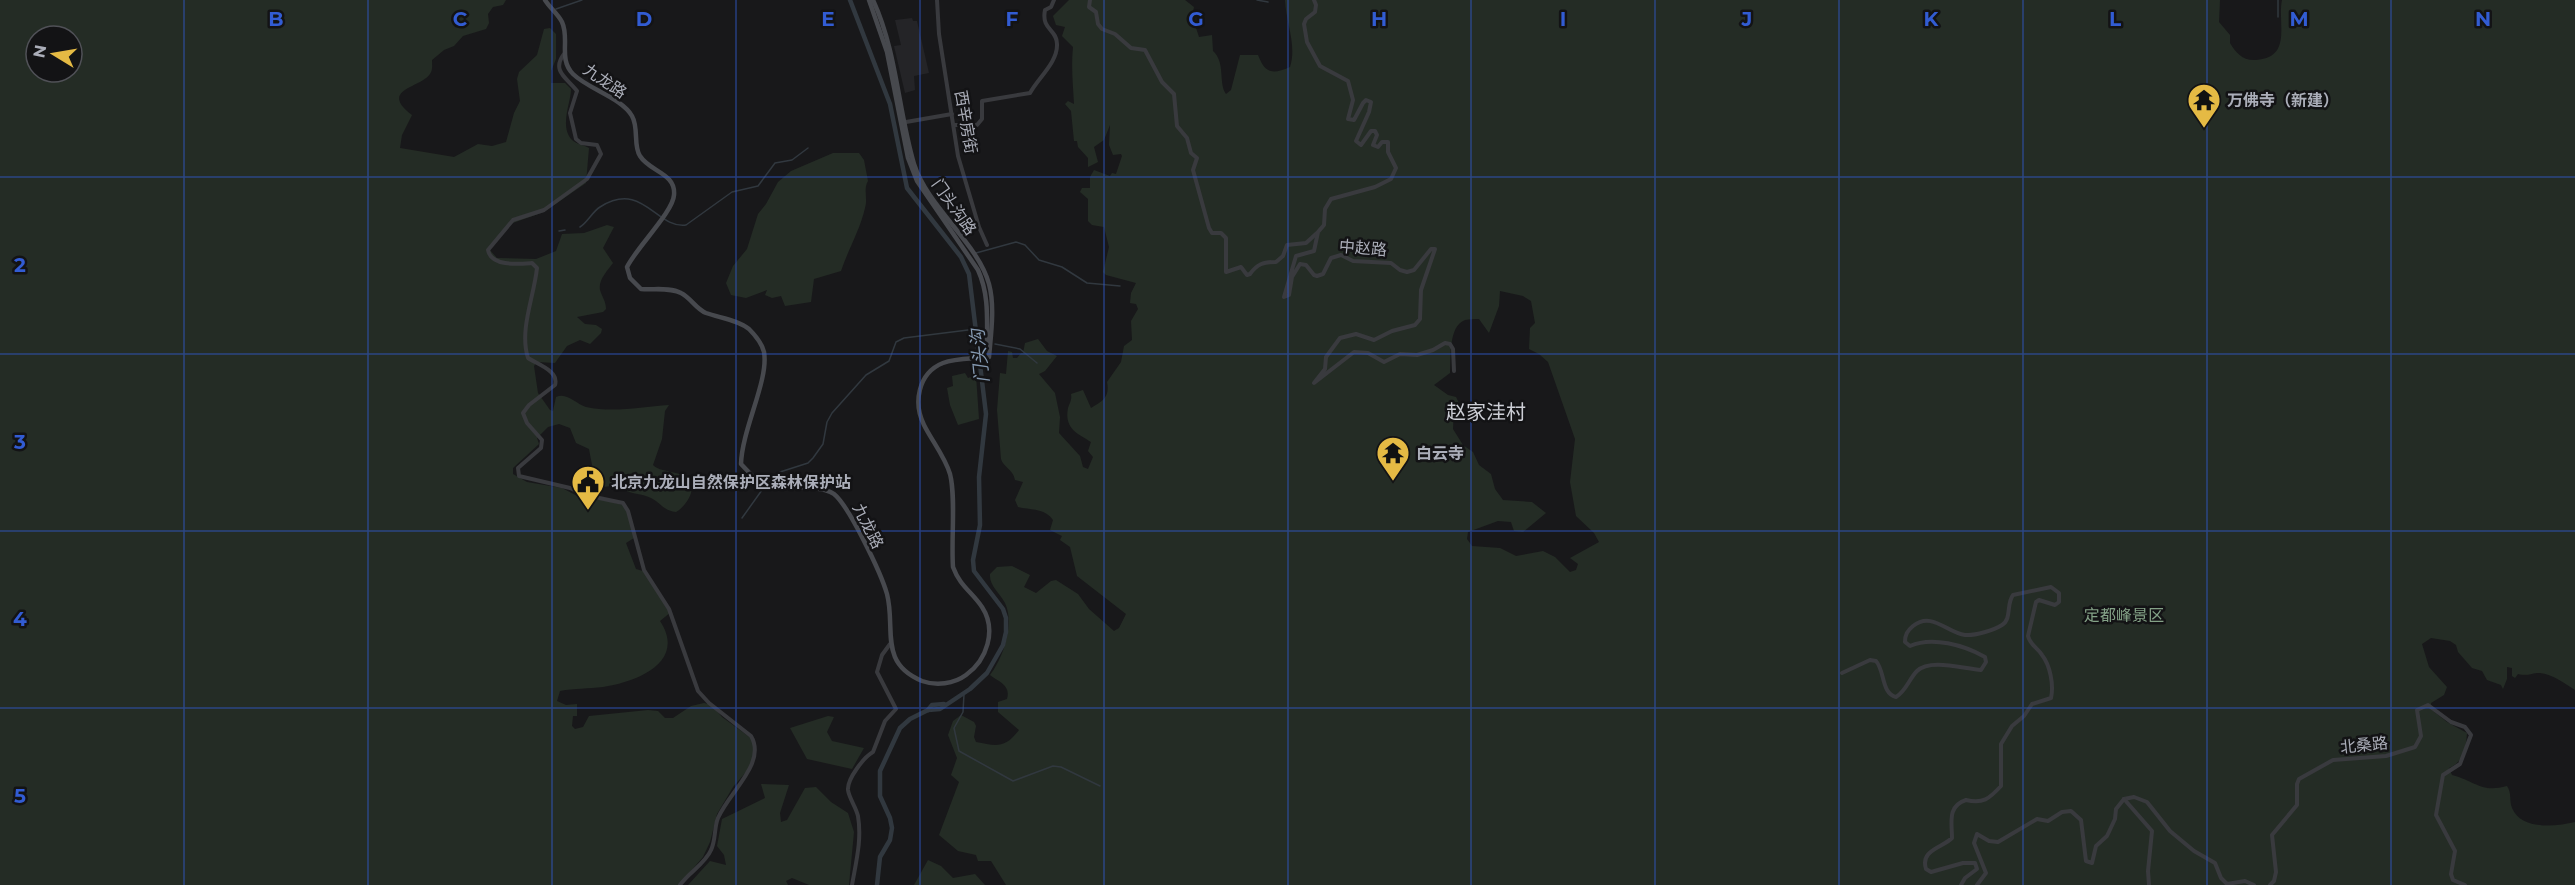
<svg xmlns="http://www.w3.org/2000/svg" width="2575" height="885" viewBox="0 0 2575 885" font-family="Montserrat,'Noto Sans SC',sans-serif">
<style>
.built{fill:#242427}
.green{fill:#242c25;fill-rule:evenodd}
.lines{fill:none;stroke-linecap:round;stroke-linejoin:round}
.stream{stroke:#31383f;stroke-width:1.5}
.river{stroke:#31383f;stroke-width:4.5}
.tertiary{stroke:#393a3e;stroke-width:4}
.secondary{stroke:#47494e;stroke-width:4.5}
.grid{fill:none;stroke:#325cd3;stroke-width:1.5;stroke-opacity:0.55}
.labels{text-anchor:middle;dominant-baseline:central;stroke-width:5;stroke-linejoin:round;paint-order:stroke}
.street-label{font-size:16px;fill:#abaeb9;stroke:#131315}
.poi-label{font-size:16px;font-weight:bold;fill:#abaeb9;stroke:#131315;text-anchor:start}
.park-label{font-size:16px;fill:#84a287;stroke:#131315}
.water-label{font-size:18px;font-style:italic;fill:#8599b1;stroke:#131315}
.quarter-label{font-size:20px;fill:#ccced5;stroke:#131315}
.grid-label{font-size:20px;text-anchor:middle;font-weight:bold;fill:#325cd3;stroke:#131315;stroke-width:5;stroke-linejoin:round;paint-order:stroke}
</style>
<rect width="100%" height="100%" fill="#18181a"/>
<path class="built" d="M912,18l1,3h4l12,52 -15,3 1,14 -10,3 -11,-47 7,-1 -6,-25z"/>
<g class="green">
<path d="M0,0h506l-3,5 -10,2 -5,7 1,9 -3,6 -23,7 -9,10 -10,4 -12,10c0,4 1,10 -2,14 -9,14 -52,15 -18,41l-10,20 -2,13 54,9 24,-13 14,2 14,-4 8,-29 6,-12 -3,-22 2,-7 18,-17 7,-26 6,-1 6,6v25l-5,12v12h14l6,6c0,14 -12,37 1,51 4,4 12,5 17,8l-3,35 -42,29 -34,12 -21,25 8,9 39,1 20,-8 6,-17 22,-1 23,-8 7,2 -11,21 10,15c-5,7 -15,17 -13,27 2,7 6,11 6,19l-3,3 -26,5 8,7 11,1 6,4 -1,4 -11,11 -10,-4 -13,6 -12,17 -18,-1 -3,4 4,27 12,17 3,1 3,-14c11,-5 20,7 30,10 27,6 55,0 83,-2l-4,6 -3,28 -9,26c10,11 43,2 38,28 -2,7 -8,15 -15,19 -12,-1 -15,-9 -25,-14 -12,-6 -21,-2 -31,-12 -15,-2 -34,10 -43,-9l7,-3 8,-9 -3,-16 -13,-6 -6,-15 -11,-4 -11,3 -11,11 2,6 -26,24v6l14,8 35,6 23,12h20l21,6 8,32 -8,5 10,26 7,2 28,41 -11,9c27,41 -23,61 -57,66 -15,2 -28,1 -43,4l-3,10 9,4 11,-1v12h-4l-1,10 3,3 8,-2 6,-11 59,-6 10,1 7,7h8l18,-12 13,-3 8,2 10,12 33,24 1,12 -4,12 -19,22 -16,27 -7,28 -7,15 -24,28h-679zM36,36h36v36h-36z"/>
<path d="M1069,0h116l9,7 -2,9 7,21 13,-2 1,16c13,12 5,32 13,43l5,-4 9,-35h18c7,18 14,20 32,12 7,-22 -4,-44 -5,-67h935l-1,22 11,13v8c6,10 13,18 26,17 37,-2 21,-38 26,-60h293v690c-9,-6 -26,-18 -38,-17 -7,1 -10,3 -19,1l-3,4 -3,-2v-8l-5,-1v12l-4,10 -2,-4 -14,-5 -5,-9 -10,-3 -14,-16 -2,-7 -6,-4 -19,-3 -9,6 7,23 18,20 -3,8 -13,8 1,7 15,12 20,11c-1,14 -3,29 -18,35l3,7c25,7 29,18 55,11 5,7 2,15 5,22 9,22 43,19 63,14v63h-1569l-15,-24h-13l-2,-6 -18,-4 -19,-16 20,-53 -8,-7 6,-17 -9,-23 5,-14 8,-6 13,7 2,4 -2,11 2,5c20,4 29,7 43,-12l-21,-18v-10l9,-3c4,-14 -8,-17 -17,-24 13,-17 25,-51 15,-72 -5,-10 -16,-17 -15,-29l7,-7 15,-1 18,9 -6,12 12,6 15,-12 5,-1 22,14 11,15 25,22 5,-3 7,-14 -49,-38 -7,-29 -10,-7 2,-4 -12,-6 3,-10c-8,-12 -23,-10 -35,-13l-3,-7 8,-18 -8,-2c-2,-11 -12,-13 -14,-21l-4,-49 3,-37 6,1 2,-23 4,1 1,6h4l4,-5h2l2,-10 13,-4 9,12 10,5 -12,15 -6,3 16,19 5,24 -1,16 21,23 3,11 5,2 5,-12 -5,-6 3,-9c-13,-8 -27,-13 -23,-34 2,-6 4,-8 3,-14l12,-4 8,18c12,-7 19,-11 16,-26l14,-20 3,-16 8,-6 -1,-19 7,-12 -2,-5 -6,-1 1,-10 5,-10 -30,-8 -3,-3 6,-25 -5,-20 -12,-2 -4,-4v-22l-8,-7 2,-4h8v-11l4,-7 16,6 2,-3 4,1 6,-18 -1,-2 -8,1 -4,-10 1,-20 -6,15 -10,7 4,15 -10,5v-9l-10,-11 -1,-6h-3l-3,-30 -6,-7 3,-3 6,3c-1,-20 -3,-37 -1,-57l-11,-11 3,-9 -9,-2 -3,-9zM1500,291l23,5 8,5 4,22 -5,5 -1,21 10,5 9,8 27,77 -5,43 6,34 18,17 5,9 -29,16 8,6 -2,6 -6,2 -15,-15 -12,-6 -27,5 -16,-8 -28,-2 -5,-7 1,-7 30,-11 13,1 3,9 9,1 23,-19 -14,-11 -29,-2 -8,-11 -4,-15 -12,-9 -6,-13 -10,-7 -10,-16 1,-21 5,-5 -3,-6 -8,-2 -14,-10 16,-12c1,-14 -2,-47 15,-53 4,-1 10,-1 14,-1l10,14 10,-27z"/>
<path d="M833,153h26l5,7 4,21c-5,8 0,18 -3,27 -5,22 -17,42 -24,63l-27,8 -3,23 -26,4 -4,-10 -9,2 -7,-3 2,-5 -21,8 -15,-3 -5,-12 7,-17 14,-17 11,-35 8,-10 12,-22 13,-11z"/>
<path d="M965,373l3,5 8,-3 3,44 -21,6 -8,-20 -3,-17 6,-2 -1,-10z"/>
<path d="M828,716l6,1 -7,15 5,9 32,7 -12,21 -45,-10 -17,-31z"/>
<path d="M761,784l28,1 -9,28 1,9 6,-2 18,-32 11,-1 15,15 17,11 6,19 -5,53h-40l-17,-7 -6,3 2,4h-100l22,-24 16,4 -2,-10 -7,-9 5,-27 43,-21z"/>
<path d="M928,860l13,6 12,12 22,-4 10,11h-71z"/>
</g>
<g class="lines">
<g class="stream">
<path d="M1257,0l11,2"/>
<path d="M2278,0v17"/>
<path d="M556,9l26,-9"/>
<path d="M580,227c8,-5 12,-15 20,-20 43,-27 56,22 86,18l46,-33 26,-6 17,-23 17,-3 16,-12"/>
<path d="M559,231l6,-1"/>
<path d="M976,253l40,-11 9,3 14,15 23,7 25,16 33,3"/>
<path d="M995,344l25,5 17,14"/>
<path d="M769,482l11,-10 28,-9 5,-5 10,-14 4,-22 5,-9 34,-38 23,-14 7,-19 8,-4 72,-9"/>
<path d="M742,518l20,-28"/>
<path d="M964,694l-1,18 -9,16 5,23 54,30 40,-15 8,1 39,19"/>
</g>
<g class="river">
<path d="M850,0l40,104 17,84 54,69 8,17 17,140 -7,63 1,48 -7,35 1,11 29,38 3,9v14l-3,13 -16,28 -17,16 -30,20 -12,1 -18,9 -10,9 -20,43v25l10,22 2,10 -2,12 -10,17 -3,28"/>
<path d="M928,710l4,-5 12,-1"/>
</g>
<g class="tertiary">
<path d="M937,0l2,34 19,122 21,71 8,18"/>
<path d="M1090,0l-1,7 7,5 2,12 4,5 13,5 16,14 14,2 17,32 12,12 3,32 10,12 4,15 6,5 -4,12 16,58 3,5h9l5,5v34l15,-5 6,8 3,-1c7,-10 13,-12 26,-12l7,-6 4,-11 19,-2 11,-10"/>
<path d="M1314,0l2,5 -1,7 -9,7 -2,5 3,18 13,24 28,15 5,19 -5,19 6,1 9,-17 3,-3 5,2 -2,10 -13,29 5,4 10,-14h4l2,4 -4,10 5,2 4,-5h6v10l8,16 -5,11 -16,8 -44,12 -6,10 -1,16 -6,7 -4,19 -18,5 -12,41 5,-2 3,-18 8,-13 6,1 8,10 3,1 6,-2 8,-16 10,-3 12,6 38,2 9,7 7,2 7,-2 17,-21h4l-14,41 -1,29 -5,6 -23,6 -18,9 -18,-6 -16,4 -14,19 -1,12 -11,14 40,-31 14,1 16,9 16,-8 17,1 16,-5 12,-7 5,1 3,5 1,22"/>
<path d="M564,54c-13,17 3,24 13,37l-7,22 6,26 5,4 16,2 4,9 -14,25 -43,31 -31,10 -25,30c3,17 31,14 44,13l5,5c-3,29 -18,62 -9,90 11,7 31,13 27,27l-26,20 -6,8 4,10 15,17 -1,8 -23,20 1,8 51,12 15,7 38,8 5,8 16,59 25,39 29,82 11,12 42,33c16,27 -22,56 -33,82 -4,9 -2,22 -7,32 -6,14 -22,22 -31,35"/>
<path d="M906,122l46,-8"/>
<path d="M954,125h23l5,-6v-18l48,-8c8,-15 28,-31 27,-49 0,-15 -16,-14 -12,-34l6,-3 3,-7"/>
<path d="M1842,673l28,-13 6,1c9,10 5,32 20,36 10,-6 13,-18 21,-26 13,-13 47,-2 64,-1l5,-8 -1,-5c-21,-12 -53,-21 -75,-11l-5,-4c0,-7 2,-11 8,-16 19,-15 34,7 52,9 10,1 29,-5 37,-10 10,-6 4,-21 11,-30l38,-8 8,6v9l-4,3 -16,-5 -3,2 -8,34c2,9 10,12 14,19 8,10 12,30 9,43l-19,6 -8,12 -12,10 -11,18v42c-12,13 -18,18 -35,14 -19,6 -14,23 -14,38 -10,10 -32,12 -26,31l5,3 32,-9h12l2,6 -12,9 -4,7"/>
<path d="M2124,799l10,-2 13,5 23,29 24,20 21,12 6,15 6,6 18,-3 9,4"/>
<path d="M2124,799l28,32 -4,40 1,14"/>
<path d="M852,885c4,-23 10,-45 6,-69 -2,-9 -9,-18 -10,-26 -1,-11 16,-33 25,-38l12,-31 11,-12 -19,-37 5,-17 8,-11"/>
<path d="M1977,885l9,-12 -12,-30 3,-9 12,7 9,1 39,-23 11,2 14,-9 9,-1 10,9 5,41 6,2 4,-17 11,-10 8,-17 1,-10 8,-10"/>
<path d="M2270,885l4,-4 2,-9 -4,-37 25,-30v-21l2,-5 34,-19 53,-4 29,-9 6,-11 -4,-26 11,-5 23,17 14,5 6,8 -11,29 -17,11 -7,40 19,36 -4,23 2,6 12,5"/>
</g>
<g class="secondary">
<path d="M545,0c5,8 13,14 17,22 8,17 -4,37 11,52 15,15 49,24 59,42 7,12 1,30 8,40 10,16 36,17 34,39 -1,17 -37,52 -47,72l3,11 11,11c13,1 29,-2 40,4 10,5 15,16 25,20 14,5 32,7 43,16 6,6 13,15 15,23 5,28 -22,77 -23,112l21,22c17,1 61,-1 72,8 15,12 47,79 53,100 9,34 -9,69 35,87 14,5 32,3 44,-6 21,-15 31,-45 16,-68 -11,-16 -22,-21 -29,-40 -2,-27 3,-70 -3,-93 -5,-17 -18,-33 -26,-49 -11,-22 -6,-52 19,-62 13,-5 32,-4 46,-6 2,-23 6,-51 0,-73 -11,-41 -61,-76 -75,-120 -16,-54 -17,-112 -41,-164"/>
<path d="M869,0l18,52 21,106 9,23 61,89c11,24 9,49 9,75"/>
</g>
</g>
<path class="grid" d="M184,0v885M368,0v885M552,0v885M736,0v885M920,0v885M1104,0v885M1288,0v885M1471,0v885M1655,0v885M1839,0v885M2023,0v885M2207,0v885M2391,0v885M0,177h2575M0,354h2575M0,531h2575M0,708h2575"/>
<defs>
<g id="temple-pin" transform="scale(1.725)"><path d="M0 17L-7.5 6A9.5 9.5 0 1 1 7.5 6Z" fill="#e5ba44" stroke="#131315"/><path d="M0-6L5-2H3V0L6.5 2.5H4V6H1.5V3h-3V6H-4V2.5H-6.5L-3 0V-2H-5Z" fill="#111"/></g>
<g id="civic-pin" transform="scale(1.725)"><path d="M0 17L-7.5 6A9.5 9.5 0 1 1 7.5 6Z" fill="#e5ba44" stroke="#131315"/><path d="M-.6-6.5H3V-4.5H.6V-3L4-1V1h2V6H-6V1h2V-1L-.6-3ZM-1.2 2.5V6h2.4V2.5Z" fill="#111"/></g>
</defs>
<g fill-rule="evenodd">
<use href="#temple-pin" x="2204" y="100"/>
<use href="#temple-pin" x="1393" y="453"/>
<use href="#civic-pin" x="588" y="482"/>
</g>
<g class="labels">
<g class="street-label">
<text transform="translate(605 81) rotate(34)">九龙路</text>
<text transform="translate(966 122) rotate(80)">西辛房街</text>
<text transform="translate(954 207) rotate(55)">门头沟路</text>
<text transform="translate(1363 248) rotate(5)">中赵路</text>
<text transform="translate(868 526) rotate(63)">九龙路</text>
<text transform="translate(2364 745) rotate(-6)">北桑路</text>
</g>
<g class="poi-label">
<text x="2227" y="100">万佛寺（新建）</text>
<text x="1416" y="453">白云寺</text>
<text x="611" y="482">北京九龙山自然保护区森林保护站</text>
</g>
<g class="park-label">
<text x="2124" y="615">定都峰景区</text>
</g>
<g class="water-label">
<text transform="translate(980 356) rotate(-96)">门头沟</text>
</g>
<g class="quarter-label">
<text x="1486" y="412">赵家洼村</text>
</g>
</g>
<g class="grid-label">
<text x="276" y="26">B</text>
<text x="460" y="26">C</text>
<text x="644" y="26">D</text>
<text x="828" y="26">E</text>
<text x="1012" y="26">F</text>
<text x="1196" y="26">G</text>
<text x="1379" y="26">H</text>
<text x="1563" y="26">I</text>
<text x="1747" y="26">J</text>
<text x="1931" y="26">K</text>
<text x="2115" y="26">L</text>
<text x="2299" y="26">M</text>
<text x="2483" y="26">N</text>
<text x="20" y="272">2</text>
<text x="20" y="449">3</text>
<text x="20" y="626">4</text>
<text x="20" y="803">5</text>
</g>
<g transform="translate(54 54) rotate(281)"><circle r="28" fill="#131315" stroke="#505157" stroke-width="1.5"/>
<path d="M0-4.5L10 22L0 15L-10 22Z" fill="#e5ba44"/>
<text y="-9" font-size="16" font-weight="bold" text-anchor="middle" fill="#abaeb9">N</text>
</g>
</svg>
